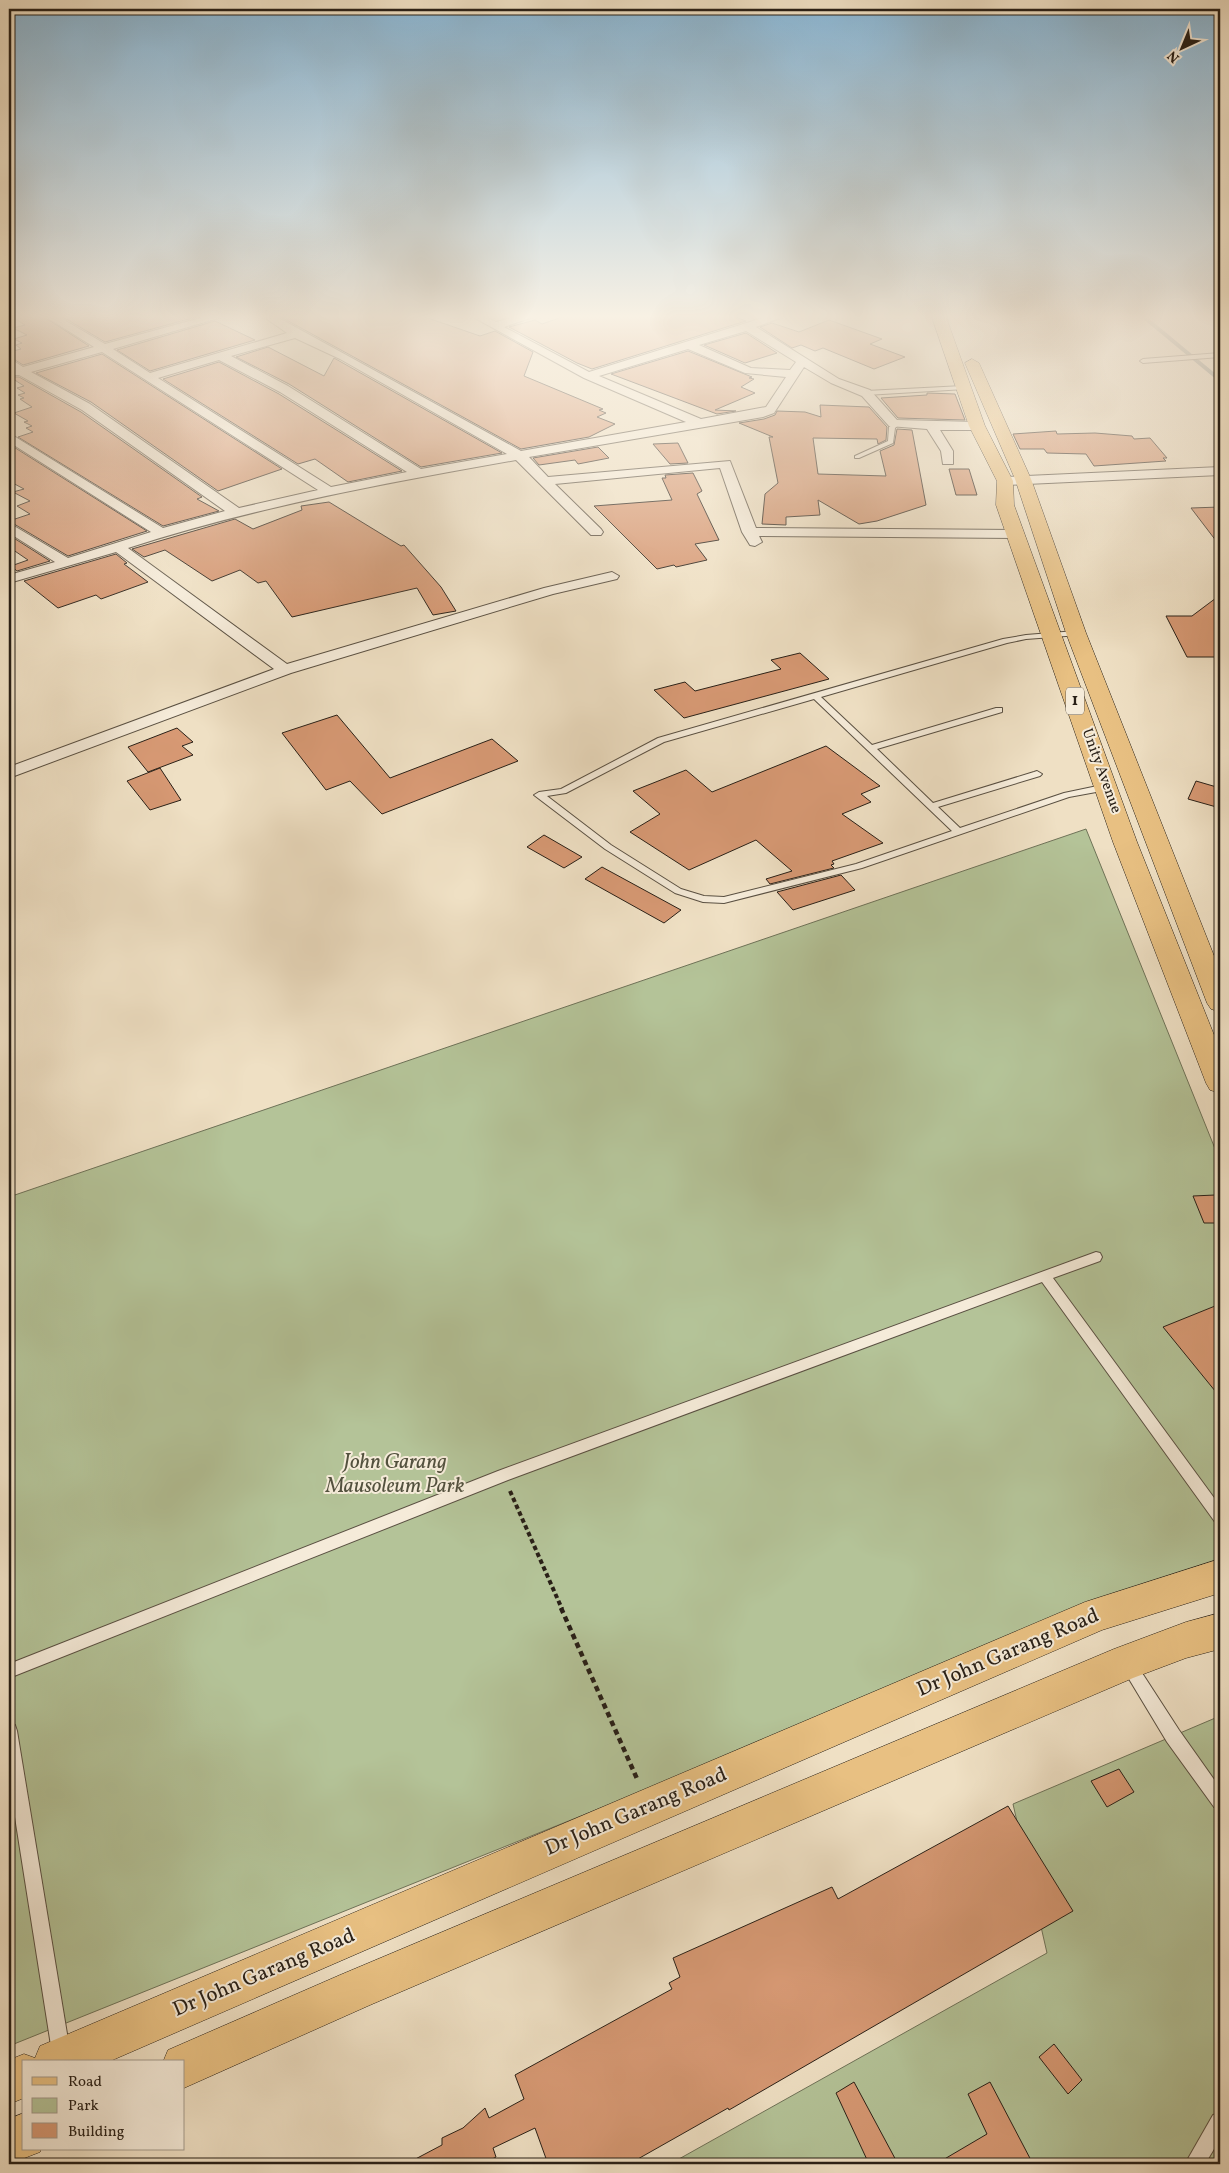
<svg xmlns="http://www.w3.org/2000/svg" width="1229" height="2173" viewBox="0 0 1229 2173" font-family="Vollkorn,serif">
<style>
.green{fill:#b4c398;stroke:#6e7258}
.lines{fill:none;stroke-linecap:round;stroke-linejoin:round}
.stream{stroke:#6e7d7a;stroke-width:4}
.building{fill:#d79974;stroke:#292017}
.lane-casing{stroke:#5a5042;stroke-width:2}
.street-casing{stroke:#5a5042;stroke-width:2}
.primary-casing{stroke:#292017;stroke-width:1}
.path-far1{stroke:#292017;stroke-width:4;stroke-dasharray:4.5 3;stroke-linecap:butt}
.path{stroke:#292017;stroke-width:4.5;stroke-dasharray:5.5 4;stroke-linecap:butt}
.lane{fill:#f5ebd9;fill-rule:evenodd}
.street{fill:#f5ebd9;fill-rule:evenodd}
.primary{fill:#e8c082;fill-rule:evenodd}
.labels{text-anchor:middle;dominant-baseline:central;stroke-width:4;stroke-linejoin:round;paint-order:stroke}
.far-street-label{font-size:15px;fill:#292017;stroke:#f5ebd9}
.shield{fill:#f5ebd9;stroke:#665d51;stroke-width:1}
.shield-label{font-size:16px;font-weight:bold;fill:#292017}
.near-park-label{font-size:21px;font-style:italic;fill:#53513e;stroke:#f5ebd9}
.near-street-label{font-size:21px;fill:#292017;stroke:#f5ebd9}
</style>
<rect width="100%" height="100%" fill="#efe0c4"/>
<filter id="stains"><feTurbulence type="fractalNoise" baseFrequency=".004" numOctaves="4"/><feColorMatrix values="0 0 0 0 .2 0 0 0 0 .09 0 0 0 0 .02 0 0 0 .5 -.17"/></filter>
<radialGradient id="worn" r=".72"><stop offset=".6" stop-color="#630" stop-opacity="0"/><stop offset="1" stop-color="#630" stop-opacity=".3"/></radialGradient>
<g class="green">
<path d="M1086,829l134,332v398l-1211,487v-849z"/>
<path d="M1220,1716v448h-550l377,-211 -34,-149z"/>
</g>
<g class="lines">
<path class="stream" d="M1144,317l76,63"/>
</g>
<g class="building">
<path d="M13,317h31l45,29 -66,19 -14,-9 4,-1 -4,-3 12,-3 -5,-4 6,-2 -8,-4 13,-4 -14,-7 12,-3z"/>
<path d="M63,317h133l-91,25z"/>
<path d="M281,317h144l55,19 15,-5 38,21 -9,24 79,33 -4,1 7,3 -9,4 18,7 -26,13 -68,12z"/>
<path d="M562,317h174l10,4 -154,48 -15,-6 -68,-36 26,-7 7,4z"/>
<path d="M829,320l53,19 -12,5 35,13 -31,12 -51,-21 -8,3 -14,-6 -9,3 -32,-21 12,-4 27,9z"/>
<path d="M215,321l40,19 -105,31 -33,-21z"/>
<path d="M746,333l31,20 -32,10 -41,-18z"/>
<path d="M268,347l56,29 10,-18 168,95 -81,14 -132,-83 -53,-27z"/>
<path d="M688,351l64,26 -3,1 5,1 -13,8 14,6 -40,17 21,1 -19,3 -106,-40z"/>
<path d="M102,354l180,115 -64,22 -127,-89 -55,-29z"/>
<path d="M219,362l60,32 123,77 -54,11 -33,-23 -17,5 -135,-85z"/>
<path d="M10,377h9l62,35 121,85 -5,2 22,12 -56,15 -145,-89 15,-5 -7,-4 6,-2 -8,-4 4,-1 -14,-8 18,-6 -12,-8 4,-1 -6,-3 7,-2 -8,-5 7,-2z"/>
<path d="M927,393l28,1 10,26 -67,-2 -17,-20 46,-3z"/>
<path d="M820,405l49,2 18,20 -1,13 -8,4 -1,-5 -64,-1 5,36 68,2 -6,-25 14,-6 3,-16 15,1 14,75 -49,16 -18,3 -41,-24 2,15 -34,2v8l-24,-1 3,-30 13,-11 -9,-46h4l-34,-14 25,-4 11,-4 2,-4 28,1 16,5z"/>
<path d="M1056,431l1,3 38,-1 37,3 2,3 16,-1 17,20h-4l3,3 -72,5 -8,-12 -39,-1 -3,-4h-24l-7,-15z"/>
<path d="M678,443l10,20 -18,1 -17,-20z"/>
<path d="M9,444l138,87 -79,25 -59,-35 21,-7 -13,-8 13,-5 -17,-9 11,-3 -15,-8z"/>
<path d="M598,447l11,11 -31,6 -3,-4 -36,5 -6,-7z"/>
<path d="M949,469h20l8,26h-21z"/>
<path d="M693,473l9,18 -5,3 22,46 -24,4 12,16 -31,7 -2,-2 -17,4 -63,-63 78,-6 -10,-22h4l-1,-3z"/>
<path d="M329,502l72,44 3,-1 37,42 15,24 -23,4 -16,-27 -125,29 -26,-36 -8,2 -18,-13 -28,11 -47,-31 -21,7 -12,-8 103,-30 18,10 49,-19 -1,-4z"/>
<path d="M1220,507v39l-29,-38z"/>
<path d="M9,535l41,26 -33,10 -6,-5 17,-6 -19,-13z"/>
<path d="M116,554l11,9 -3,1 24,18 -47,17 -5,-4 -38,13 -34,-27z"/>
<path d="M1220,595v62h-33l-21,-41h26z"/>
<path d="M800,653l29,26 -145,39 -30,-28 31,-8 10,9 86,-22 -10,-9z"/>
<path d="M337,715l53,63 102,-39 26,22 -136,53 -32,-33 -24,9 -44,-57z"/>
<path d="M177,728l16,14 -11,4 11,9 -45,17 -20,-25z"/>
<path d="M826,746l54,40 -19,8 10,8 -29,12 41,29 -51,18 2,3 -3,1 3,3 -64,16 -4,-5 26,-8 -36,-31 -67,30 -59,-38 30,-18 -27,-23 53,-21 26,22z"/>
<path d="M160,768l21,32 -31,10 -23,-29z"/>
<path d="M1196,781l24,7v20l-32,-9z"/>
<path d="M544,835l38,22 -18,11 -37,-21z"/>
<path d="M602,867l79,43 -17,13 -79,-44z"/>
<path d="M841,875l14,15 -62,20 -16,-18z"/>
<path d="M1215,1195l5,12v16h-16l-11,-27z"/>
<path d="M1220,1304v93l-57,-70z"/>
<path d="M1119,1769l15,23 -27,15 -16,-26z"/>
<path d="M1008,1806l65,105 -344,199 -1,-2 -99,56h-81l-13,-36 -42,20 3,9 -13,7h-77l36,-19v-7l21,-10 22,-20 4,10 35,-19 -9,-24 157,-86 -3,-6 11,-6 -7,-19 159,-71 6,12z"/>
<path d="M1054,2044l28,36 -14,14 -29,-37z"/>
<path d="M854,2082l44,82h-29l-33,-71z"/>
<path d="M990,2082l43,82h-97l51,-30 -19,-40z"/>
</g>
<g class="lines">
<g class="lane-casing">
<g id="lane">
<path d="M1220,353v4l-77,6 -3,-2 3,-2z"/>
<path d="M963,386l3,2 -1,1 -99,6 -3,-2 3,-2z"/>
<path d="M895,423l5,1 -5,4 -2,15 -34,15h-4v-2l33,-15 1,-14z"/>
<path d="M1076,631l4,2 -1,2 -53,4 -19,4 -186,54 51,48 124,-37h6v4l-125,37 56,54 101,-31 3,-1 5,3 -2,2 -102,31 22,21 104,-35 43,-9 5,3 -5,3 -38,7 -207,71 -138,35 -21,-1 -28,-9 -70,-44 -71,-54 5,-3 22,-3 97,-51 345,-99 23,-4zM814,699l138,132 -96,33 -132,33 -20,-1 -23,-7 -70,-44 -64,-49 19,-3 98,-51z"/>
<path d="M1096,1252l4,1 2,4 -2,4 -47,17 167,228v17l-5,-1 -173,-240 -534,198 -499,198v-14l489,-193z"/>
<path d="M1128,1656l5,3 46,71 41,58v21l-6,-2 -47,-65 -44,-73 -3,-5 3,-5z"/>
<path d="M9,1723l6,2 2,6 53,321 -3,6 -6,3 -6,-3 -3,-6 -43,-273z"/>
<path d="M1220,2113v26l-15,25h-20l28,-49z"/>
</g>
</g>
<g class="street-casing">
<g id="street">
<path d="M46,317h13l46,27 99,-27h18l-109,32 37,24 137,-40 -23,-16h13l244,134 165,-29 -102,-44 -111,-61h14l9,5 18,-5h19l-29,10 85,45 177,-55h17l-27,10 83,52 31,11 27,30 80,2 6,4 -6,4h-37l13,21v13h-10l-2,-13 -14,-22 -38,-3 -27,-30 -31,-13 -27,-16 -30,46 -11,4 -234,40 19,20 182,-16 26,67 260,2 7,4 -7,4 -257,-2 3,6 -7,4 -5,-1 -8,-13 -22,-64 -165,16 46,45 2,3 -2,3h-10l-75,-75c-130,23 -261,47 -388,88l159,116 257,-76 68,-16 7,4 -2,3 -64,15 -262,79 -282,105v-11l265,-98 -158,-117 -107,31v-8l46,-13 -46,-29v-10l59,35 83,-26 -142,-90v-9l154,95 62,-17 -143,-101 -63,-35h-10v-4l3,-1 -3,-3v-9l14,9 71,-20zM746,331l50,31 -6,8 -39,-2 -52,-23zM295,338l45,21 167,95 -86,15 -133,-83 -57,-30zM688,349l57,24 41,4 -20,30 -65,12 -102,-43zM102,352l216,138 -79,18 -149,-104 -59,-32zM219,360l61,32 127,80 -76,15 -173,-109z"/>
<path d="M1220,467v8l-215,10 -7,-4 7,-4z"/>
</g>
</g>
<g class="primary-casing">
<g id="primary">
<path d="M932,317h14l39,109 28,55 1,24 123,337 83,208v43l-10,-3 -4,-7 -93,-241 -117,-337 1,-24 -28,-55z"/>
<path d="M972,359l7,4 52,116 55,154 134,338v41l-9,-3 -4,-6 -141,-370 -51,-154 -50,-116z"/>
<path d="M1220,1559v34l-118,37 -994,432h-84v36l-15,6v-44l15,-6 11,4 5,-12 1045,-444z"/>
<path d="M1220,1613v36l-34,9 -53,20 -763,327 -186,83v-26h-21l5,-12 172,-75 774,-326 72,-27z"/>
<path d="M24,2113v36h17l-1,3 -31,12v-45z"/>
</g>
</g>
<path class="path-far1" d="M510,1491l52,118"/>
<path class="path" d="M561,1608l77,173"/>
<use href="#lane" class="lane"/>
<use href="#street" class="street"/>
<use href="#primary" class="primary"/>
</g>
<linearGradient id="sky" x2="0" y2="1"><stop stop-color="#89b7d6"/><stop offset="0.51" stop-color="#f8f1e4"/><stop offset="1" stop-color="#f8f1e4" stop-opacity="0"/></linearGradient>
<rect width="1229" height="621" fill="url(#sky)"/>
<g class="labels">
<g class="far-street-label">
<text transform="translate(1101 771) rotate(70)">Unity Avenue</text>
</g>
<rect class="shield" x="1066" y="687.5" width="18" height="27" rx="4"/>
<g class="shield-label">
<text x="1075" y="701">1</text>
</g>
<g class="near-park-label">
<text x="395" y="1462">John Garang<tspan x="395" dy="24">Mausoleum Park</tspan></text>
</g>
<g class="near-street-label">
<text transform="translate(1008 1653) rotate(-23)">Dr John Garang Road</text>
<text transform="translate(636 1812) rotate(-23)">Dr John Garang Road</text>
<text transform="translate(264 1973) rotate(-23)">Dr John Garang Road</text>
</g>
</g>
<rect width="1229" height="2173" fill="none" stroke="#efe0c4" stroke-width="30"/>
<rect x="10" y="10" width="1209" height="2153" fill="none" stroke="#292017" stroke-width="2.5"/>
<rect x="15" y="15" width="1199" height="2143" fill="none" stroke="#292017"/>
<rect x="22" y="2060" width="162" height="90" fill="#f5ebd9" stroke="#a39a8b"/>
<rect x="32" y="2077" width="25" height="8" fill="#e8c082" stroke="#a39a8b"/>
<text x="68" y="2086" font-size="15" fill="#292017">Road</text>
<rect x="32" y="2098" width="25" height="15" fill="#b4c398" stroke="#a39a8b"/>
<text x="68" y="2110" font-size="15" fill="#292017">Park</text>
<rect x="32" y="2123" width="25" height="15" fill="#d79974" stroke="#a39a8b"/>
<text x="68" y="2136" font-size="15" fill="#292017">Building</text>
<g transform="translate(1182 48) rotate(224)" stroke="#f5ebd9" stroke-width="4" paint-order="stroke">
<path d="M0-4L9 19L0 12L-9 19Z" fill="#292017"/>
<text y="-8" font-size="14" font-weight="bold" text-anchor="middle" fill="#292017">N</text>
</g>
<rect width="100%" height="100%" filter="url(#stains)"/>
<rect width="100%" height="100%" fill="url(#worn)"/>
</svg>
